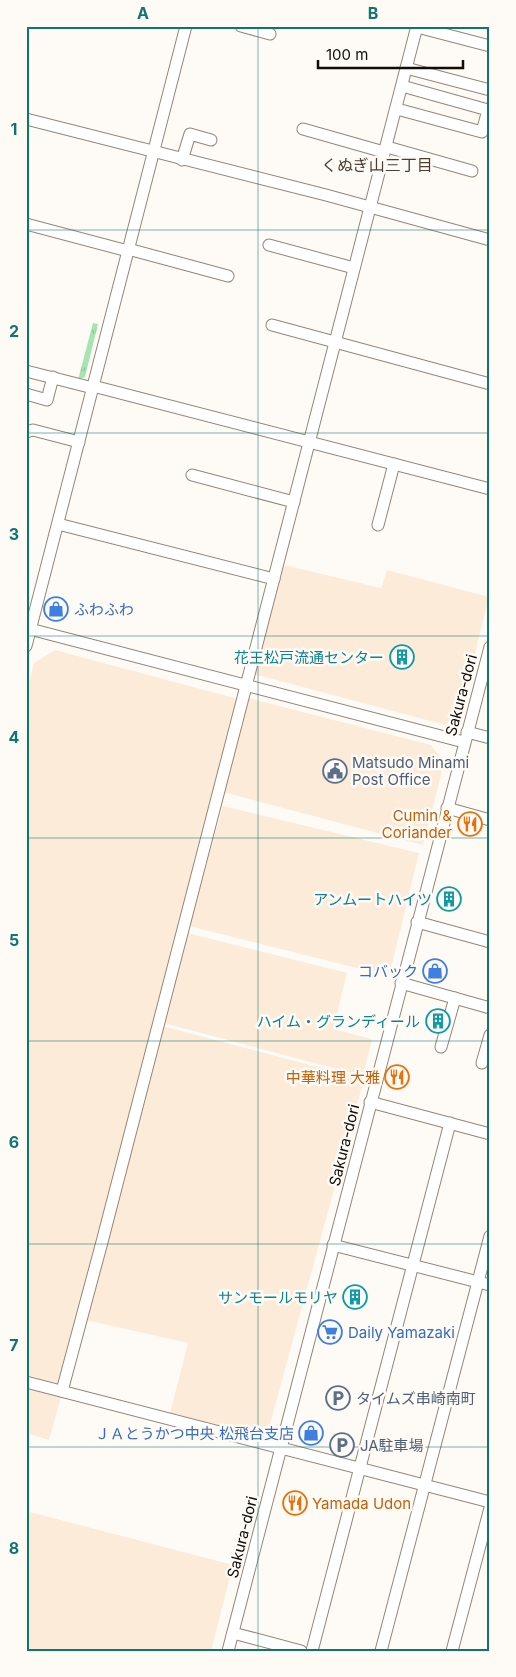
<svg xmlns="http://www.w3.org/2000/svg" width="516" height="1677" viewBox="0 0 516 1677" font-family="Inter,'Noto Sans JP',sans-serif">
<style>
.built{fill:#fdebd9}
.grass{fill:url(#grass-tufts)}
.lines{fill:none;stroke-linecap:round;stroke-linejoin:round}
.minor-casing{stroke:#958677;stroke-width:13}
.minor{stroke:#fff;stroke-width:11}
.grid{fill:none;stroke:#0f766e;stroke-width:1;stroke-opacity:0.55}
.labels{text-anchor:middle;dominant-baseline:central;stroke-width:5;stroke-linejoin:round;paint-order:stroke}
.shop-label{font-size:15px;fill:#366cbe;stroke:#fefbf7;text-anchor:start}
.culture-label{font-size:15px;fill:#0d838f;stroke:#fefbf7;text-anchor:end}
.street-label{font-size:15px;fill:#110c07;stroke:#fefbf7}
.service-label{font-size:15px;fill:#4e5e75;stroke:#fefbf7;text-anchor:start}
.food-label{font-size:15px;fill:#c56008;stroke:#fefbf7;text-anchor:end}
.neighbourhood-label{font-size:16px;fill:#4c3f31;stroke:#fefbf7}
.neatline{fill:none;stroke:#0f766e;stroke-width:2}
.grid-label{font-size:16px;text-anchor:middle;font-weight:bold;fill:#0f766e}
</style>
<defs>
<pattern id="grass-tufts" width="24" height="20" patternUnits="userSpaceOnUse" patternTransform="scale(1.25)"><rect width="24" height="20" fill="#a5e5b0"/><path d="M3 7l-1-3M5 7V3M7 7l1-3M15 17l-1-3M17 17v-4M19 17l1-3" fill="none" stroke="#8dc396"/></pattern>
</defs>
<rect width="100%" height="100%" fill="#fefbf7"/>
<g class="built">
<path d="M284,565l97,23 6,-18 102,27 -31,125 -9,4 -195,-52z"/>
<path d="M55,650l183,49 -178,685 -34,-9v-681l8,-31z"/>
<path d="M248,698l183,47 13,18 -21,82 -200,-53z"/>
<path d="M223,806l196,47 -30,123 -200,-50z"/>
<path d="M187,933l160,40 -14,56 39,10 -9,37 -199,-53z"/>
<path d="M162,1026l202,53 -95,349 -14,6 -85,-21 18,-70 -102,-23z"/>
<path d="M26,1388l35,9 -12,43 -23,-7z"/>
<path d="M26,1511l207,54 -22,86h-185z"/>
</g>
<path class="grass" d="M93,323l5,1 -13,53 -7,3z"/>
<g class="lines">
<g class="minor-casing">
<g id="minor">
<path d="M241,26l29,8"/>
<path d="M417,27l73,19"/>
<path d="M406,68l84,22"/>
<path d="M397,109l85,23 6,-22 -86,-24"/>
<path d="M26,119l300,76 164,45"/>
<path d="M303,129l81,23"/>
<path d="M387,147l85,24"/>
<path d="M182,160l8,-26 21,6"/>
<path d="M26,224l102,27"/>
<path d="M269,245l85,23"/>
<path d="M128,249l100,27"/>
<path d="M272,325l218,59"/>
<path d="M26,371l67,17"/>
<path d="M93,386l397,103"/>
<path d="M26,394l21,6 6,-23"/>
<path d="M26,432l7,-2 46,12"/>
<path d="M192,475l102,27"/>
<path d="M58,524l216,55"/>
<path d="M378,525l16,-61"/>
<path d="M26,628l438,114"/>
<path d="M26,646l160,-620"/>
<path d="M467,732l23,6"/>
<path d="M447,808l43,12"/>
<path d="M417,922l73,20"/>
<path d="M401,983l89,25"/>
<path d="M441,1047l14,-49"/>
<path d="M482,1063l8,-28"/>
<path d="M370,1102l120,32"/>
<path d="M333,1245l157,40"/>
<path d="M26,1382l464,120"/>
<path d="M62,1391l40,-149 315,-1216"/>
<path d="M233,1633l68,18"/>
<path d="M228,1651l262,-1004"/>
<path d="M312,1651l138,-528"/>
<path d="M381,1651l109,-415"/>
<path d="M452,1651l38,-143"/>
</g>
</g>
<use href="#minor" class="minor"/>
</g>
<path class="grid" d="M258,26v1625M26,230h464M26,433h464M26,636h464M26,838h464M26,1041h464M26,1244h464M26,1447h464"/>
<defs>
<g id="shop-ring" transform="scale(1.25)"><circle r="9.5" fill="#fefbf7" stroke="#3f7fe0" stroke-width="1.5"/><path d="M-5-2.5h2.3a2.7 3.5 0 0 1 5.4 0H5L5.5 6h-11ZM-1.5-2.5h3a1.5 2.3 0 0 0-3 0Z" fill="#3f7fe0"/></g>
<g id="building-ring" transform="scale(1.25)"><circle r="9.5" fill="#fefbf7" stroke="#0f9aa8" stroke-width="1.5"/><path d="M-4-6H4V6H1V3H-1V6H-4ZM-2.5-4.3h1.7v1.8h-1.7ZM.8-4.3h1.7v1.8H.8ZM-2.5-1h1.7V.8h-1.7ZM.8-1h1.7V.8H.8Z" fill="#0f9aa8"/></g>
<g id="civic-ring" transform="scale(1.25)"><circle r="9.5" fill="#fefbf7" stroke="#5c6f8a" stroke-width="1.5"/><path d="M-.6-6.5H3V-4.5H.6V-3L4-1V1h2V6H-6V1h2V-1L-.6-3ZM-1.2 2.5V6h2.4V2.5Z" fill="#5c6f8a"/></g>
<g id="restaurant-ring" transform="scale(1.25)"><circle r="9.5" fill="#fefbf7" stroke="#e8710a" stroke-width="1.5"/><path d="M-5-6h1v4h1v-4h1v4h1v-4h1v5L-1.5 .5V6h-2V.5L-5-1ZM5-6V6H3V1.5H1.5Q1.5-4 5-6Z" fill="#e8710a"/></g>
<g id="supermarket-ring" transform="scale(1.25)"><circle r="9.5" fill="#fefbf7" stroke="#3f7fe0" stroke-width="1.5"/><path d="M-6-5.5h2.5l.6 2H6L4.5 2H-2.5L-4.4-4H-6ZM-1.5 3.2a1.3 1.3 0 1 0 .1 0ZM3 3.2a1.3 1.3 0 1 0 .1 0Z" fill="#3f7fe0"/></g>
<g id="parking-ring" transform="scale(1.25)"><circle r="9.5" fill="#fefbf7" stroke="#5c6f8a" stroke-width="1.5"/><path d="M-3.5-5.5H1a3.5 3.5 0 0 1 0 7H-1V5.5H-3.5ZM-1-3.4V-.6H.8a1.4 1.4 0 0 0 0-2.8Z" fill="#5c6f8a"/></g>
</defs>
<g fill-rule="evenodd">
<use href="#shop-ring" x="56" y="609"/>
<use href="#building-ring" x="402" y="657"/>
<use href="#civic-ring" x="335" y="771"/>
<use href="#restaurant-ring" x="470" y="824"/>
<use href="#building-ring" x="449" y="899"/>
<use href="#shop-ring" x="435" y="971"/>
<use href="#building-ring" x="438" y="1021"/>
<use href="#restaurant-ring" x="397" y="1077"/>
<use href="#building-ring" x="355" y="1297"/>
<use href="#supermarket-ring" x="330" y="1332"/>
<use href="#parking-ring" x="338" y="1398"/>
<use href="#shop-ring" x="311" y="1433"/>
<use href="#parking-ring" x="342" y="1445"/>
<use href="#restaurant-ring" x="295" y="1503"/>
</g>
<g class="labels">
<g class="shop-label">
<text x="74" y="609">ふわふわ</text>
<text x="418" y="971" text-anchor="end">コバック</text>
<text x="348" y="1332">Daily Yamazaki</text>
<text x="294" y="1433" text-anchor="end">ＪＡとうかつ中央 松飛台支店</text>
</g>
<g class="culture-label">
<text x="384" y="657">花王松戸流通センター</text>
<text x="432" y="899">アンムートハイツ</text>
<text x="420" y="1021">ハイム・グランディール</text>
<text x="338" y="1297">サンモールモリヤ</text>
</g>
<g class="street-label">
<text transform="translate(461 695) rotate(-75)">Sakura-dori</text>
<text transform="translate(344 1145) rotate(-76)">Sakura-dori</text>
<text transform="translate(242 1537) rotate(-76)">Sakura-dori</text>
</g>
<g class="service-label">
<text x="352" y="762">Matsudo Minami<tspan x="352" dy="17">Post Office</tspan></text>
<text x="356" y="1398">タイムズ串崎南町</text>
<text x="360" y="1445">JA駐車場</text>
</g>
<g class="food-label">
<text x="452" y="815">Cumin &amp;<tspan x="452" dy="17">Coriander</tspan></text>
<text x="380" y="1077">中華料理 大雅</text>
<text x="312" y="1503" text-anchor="start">Yamada Udon</text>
</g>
<g class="neighbourhood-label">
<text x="377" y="165">くぬぎ山三丁目</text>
</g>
</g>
<rect width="516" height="1677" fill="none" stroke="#fefbf7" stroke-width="55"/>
<path d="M318 60v8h145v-8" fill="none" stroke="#110c07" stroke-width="2.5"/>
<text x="326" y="60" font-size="15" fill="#110c07" stroke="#fefbf7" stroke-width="4" paint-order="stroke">100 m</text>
<rect x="28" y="28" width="460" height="1622" class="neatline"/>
<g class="grid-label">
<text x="143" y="19">A</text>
<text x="373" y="19">B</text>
<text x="14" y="135">1</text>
<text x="14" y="337">2</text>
<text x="14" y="540">3</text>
<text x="14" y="743">4</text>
<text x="14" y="946">5</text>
<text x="14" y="1148">6</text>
<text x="14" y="1351">7</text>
<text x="14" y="1554">8</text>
</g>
</svg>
